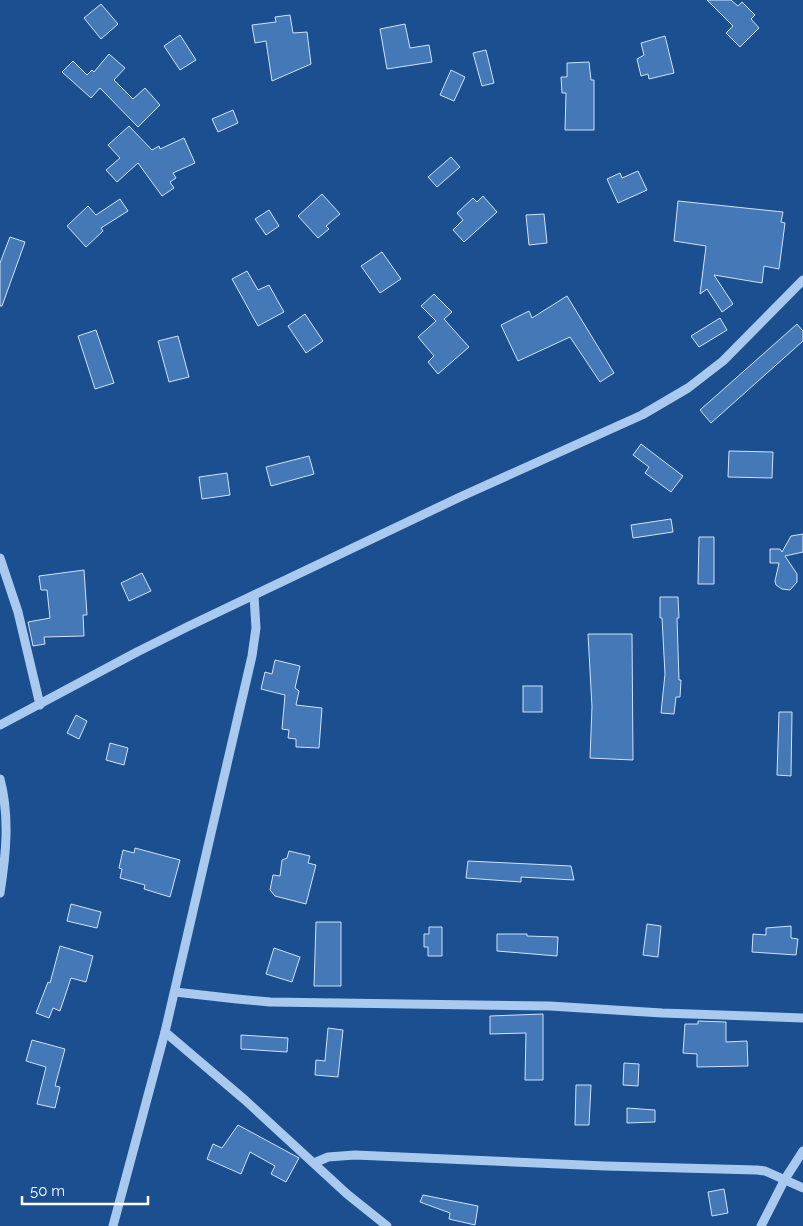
<svg xmlns="http://www.w3.org/2000/svg" width="803" height="1226" viewBox="0 0 803 1226" font-family="Raleway,sans-serif">
<style>
.building{fill:#4478b7;stroke:#cfe3fa}
.lines{fill:none;stroke-linecap:round;stroke-linejoin:round}
.minor{stroke:#a9c9ee;stroke-width:9}
</style>
<rect width="100%" height="100%" fill="#1b4f8f"/>
<g class="building">
<path d="M707,0h24l7,6 4,-4 13,13 -4,4 8,9 -19,19 -14,-14 7,-7z"/>
<path d="M101,4l17,20 -17,15 -17,-21z"/>
<path d="M290,15l3,18 14,-1 4,32 -39,17 -6,-40 -11,2 -3,-18 24,-3 -1,-5z"/>
<path d="M405,24l5,24 19,-3 3,17 -45,7 -7,-40z"/>
<path d="M180,35l16,25 -16,10 -16,-24z"/>
<path d="M665,36l9,37 -25,6 -1,-5 -7,2 -4,-17 7,-4 -3,-12z"/>
<path d="M486,50l8,33 -12,3 -9,-33z"/>
<path d="M109,54l16,14 -11,12 19,19 12,-11 15,17 -22,22 -38,-39 -9,10 -29,-26 11,-11 14,14 5,-5 2,2z"/>
<path d="M589,62l2,18h3v50h-29l1,-37h-4l-1,-16h6v-14z"/>
<path d="M451,70l14,7 -11,24 -14,-6z"/>
<path d="M233,110l5,13 -20,9 -6,-13z"/>
<path d="M129,126l23,24 7,-4 1,3 24,-11 11,25 -22,10 3,5 -6,4 4,6 -12,8 -24,-33 -21,19 -11,-12 14,-12 -12,-13z"/>
<path d="M451,157l9,10 -23,20 -9,-10z"/>
<path d="M638,171l9,19 -29,13 -11,-24 13,-6 2,5z"/>
<path d="M322,194l18,20 -14,12 3,3 -11,9 -20,-22z"/>
<path d="M483,196l14,16 -33,30 -11,-12 10,-10 -6,-7 16,-15 4,4z"/>
<path d="M120,199l8,12 -27,17 2,3 -17,16 -19,-21 21,-20 8,9z"/>
<path d="M678,201l105,11 -2,10 4,1 -6,46 -15,-3 -2,17 -48,-8 19,29 -11,8 -15,-23 -7,5 6,-48 -32,-5z"/>
<path d="M269,210l10,16 -13,9 -11,-16z"/>
<path d="M544,214l3,29 -18,2 -3,-30z"/>
<path d="M10,237l15,5 -23,64h-2v-43z"/>
<path d="M382,252l19,27 -21,14 -19,-27z"/>
<path d="M247,271l11,19 11,-5 15,27 -26,14 -26,-47z"/>
<path d="M434,294l18,18 -8,7 25,28 -31,27 -10,-12 6,-6 -16,-19 18,-16 -15,-15z"/>
<path d="M567,296l47,77 -14,9 -30,-45 -52,24 -17,-36 28,-14 3,7z"/>
<path d="M305,314l18,27 -17,12 -18,-27z"/>
<path d="M720,318l7,12 -28,17 -8,-11z"/>
<path d="M797,324l6,7v10l-92,82 -11,-13z"/>
<path d="M96,330l18,53 -19,6 -17,-53z"/>
<path d="M178,336l11,41 -20,5 -11,-41z"/>
<path d="M641,444l42,32 -12,16 -26,-19 4,-6 -16,-12z"/>
<path d="M729,451l44,1 -1,26 -44,-1z"/>
<path d="M309,456l5,18 -43,12 -5,-19z"/>
<path d="M227,473l3,22 -28,4 -3,-22z"/>
<path d="M671,519l2,13 -40,6 -2,-13z"/>
<path d="M803,534v18l-18,4 12,18v8l-7,8 -8,-1 -6,-4 -1,-4 4,-18h-9v-14h10l2,3 9,-16z"/>
<path d="M699,537h15v47h-16z"/>
<path d="M84,570l3,45h-4l1,21 -40,1 1,7 -12,2 -5,-24 22,-4 -3,-28h-6l-2,-14z"/>
<path d="M142,573l9,18 -22,10 -8,-18z"/>
<path d="M660,597h18l1,21h-2l2,62h2l-1,17h-4l-2,17 -13,-1 4,-39 -3,-56h-2z"/>
<path d="M588,634h44l1,126 -43,-2 2,-51z"/>
<path d="M275,660l25,6 -5,22 4,3 -3,14 26,3 -3,40 -23,-1v-8l-8,-1 1,-8 -7,-1 3,-34 -24,-6 4,-17 7,2z"/>
<rect x="523" y="686" width="19" height="26"/>
<path d="M779,712h13l-1,64 -14,-1z"/>
<path d="M76,715l11,6 -8,18 -12,-6z"/>
<path d="M110,743l18,5 -4,17 -18,-5z"/>
<path d="M135,848l45,12 -10,37 -26,-8 1,-4 -25,-7 2,-9 -3,-1 4,-18 11,3z"/>
<path d="M289,851l21,5 -2,7 8,2 -10,39 -31,-8 -5,-6 3,-15 7,1 2,-16 5,-2z"/>
<path d="M468,861l103,5 3,14 -53,-3v5l-55,-4z"/>
<path d="M71,904l30,8 -4,16 -30,-7z"/>
<path d="M316,922h25v64h-27z"/>
<path d="M647,924l14,2 -3,31 -15,-2z"/>
<path d="M791,926v12l7,1 -2,16 -44,-3 1,-18 13,1v-7z"/>
<path d="M429,927h13v29h-14v-9h-4v-13h5z"/>
<path d="M497,934h30v2l31,1 -1,19 -60,-5z"/>
<path d="M60,946l33,10 -7,26 -15,-4 -11,33 -7,-3 -4,10 -13,-5 12,-31 2,1z"/>
<path d="M274,948l26,9 -8,25 -26,-8z"/>
<path d="M543,1014v66h-18l1,-47 -36,1v-18z"/>
<path d="M698,1021l28,1v20l21,-1 1,25 -51,1v-13l-14,-1 2,-29h13z"/>
<path d="M328,1028l15,2 -5,47 -23,-2 1,-15 9,1z"/>
<path d="M241,1035l47,3 -1,14 -46,-3z"/>
<path d="M32,1040l33,9 -10,37 5,1 -5,21 -18,-4 9,-37 -20,-6z"/>
<path d="M624,1063l15,1 -1,22 -15,-1z"/>
<path d="M576,1085h15l-2,40h-14z"/>
<path d="M627,1108l28,2v12l-28,1z"/>
<path d="M238,1125l61,33 -13,24 -15,-8 4,-8 -25,-14 -9,22 -34,-15 6,-15 9,4z"/>
<path d="M724,1189l4,24 -16,3 -4,-24z"/>
<path d="M423,1195l55,11 -3,19 -26,-6 1,-6 -30,-11z"/>
</g>
<g class="lines">
<g class="minor">
<path d="M0,558l18,54 22,93"/>
<path d="M254,596l2,32 -4,28 -87,376 80,68 102,94 40,32"/>
<path d="M0,725l137,-73 52,-26 271,-129 182,-82 46,-27 35,-27 80,-81"/>
<path d="M0,779c10,38 6,76 0,114"/>
<path d="M175,992l62,7 33,3 280,4 112,7 141,5"/>
<path d="M314,1163l14,-6 27,-2 250,11 152,4 8,1 38,17"/>
<path d="M113,1226l52,-194"/>
<path d="M761,1226l24,-47 18,-28"/>
</g>
</g>
<path d="M22 1196v8h126v-8" fill="none" stroke="#ffffff" stroke-width="2.5"/>
<text x="30" y="1196" font-size="15" fill="#ffffff" stroke="#1b4f8f" stroke-width="4" paint-order="stroke">50 m</text>
</svg>
